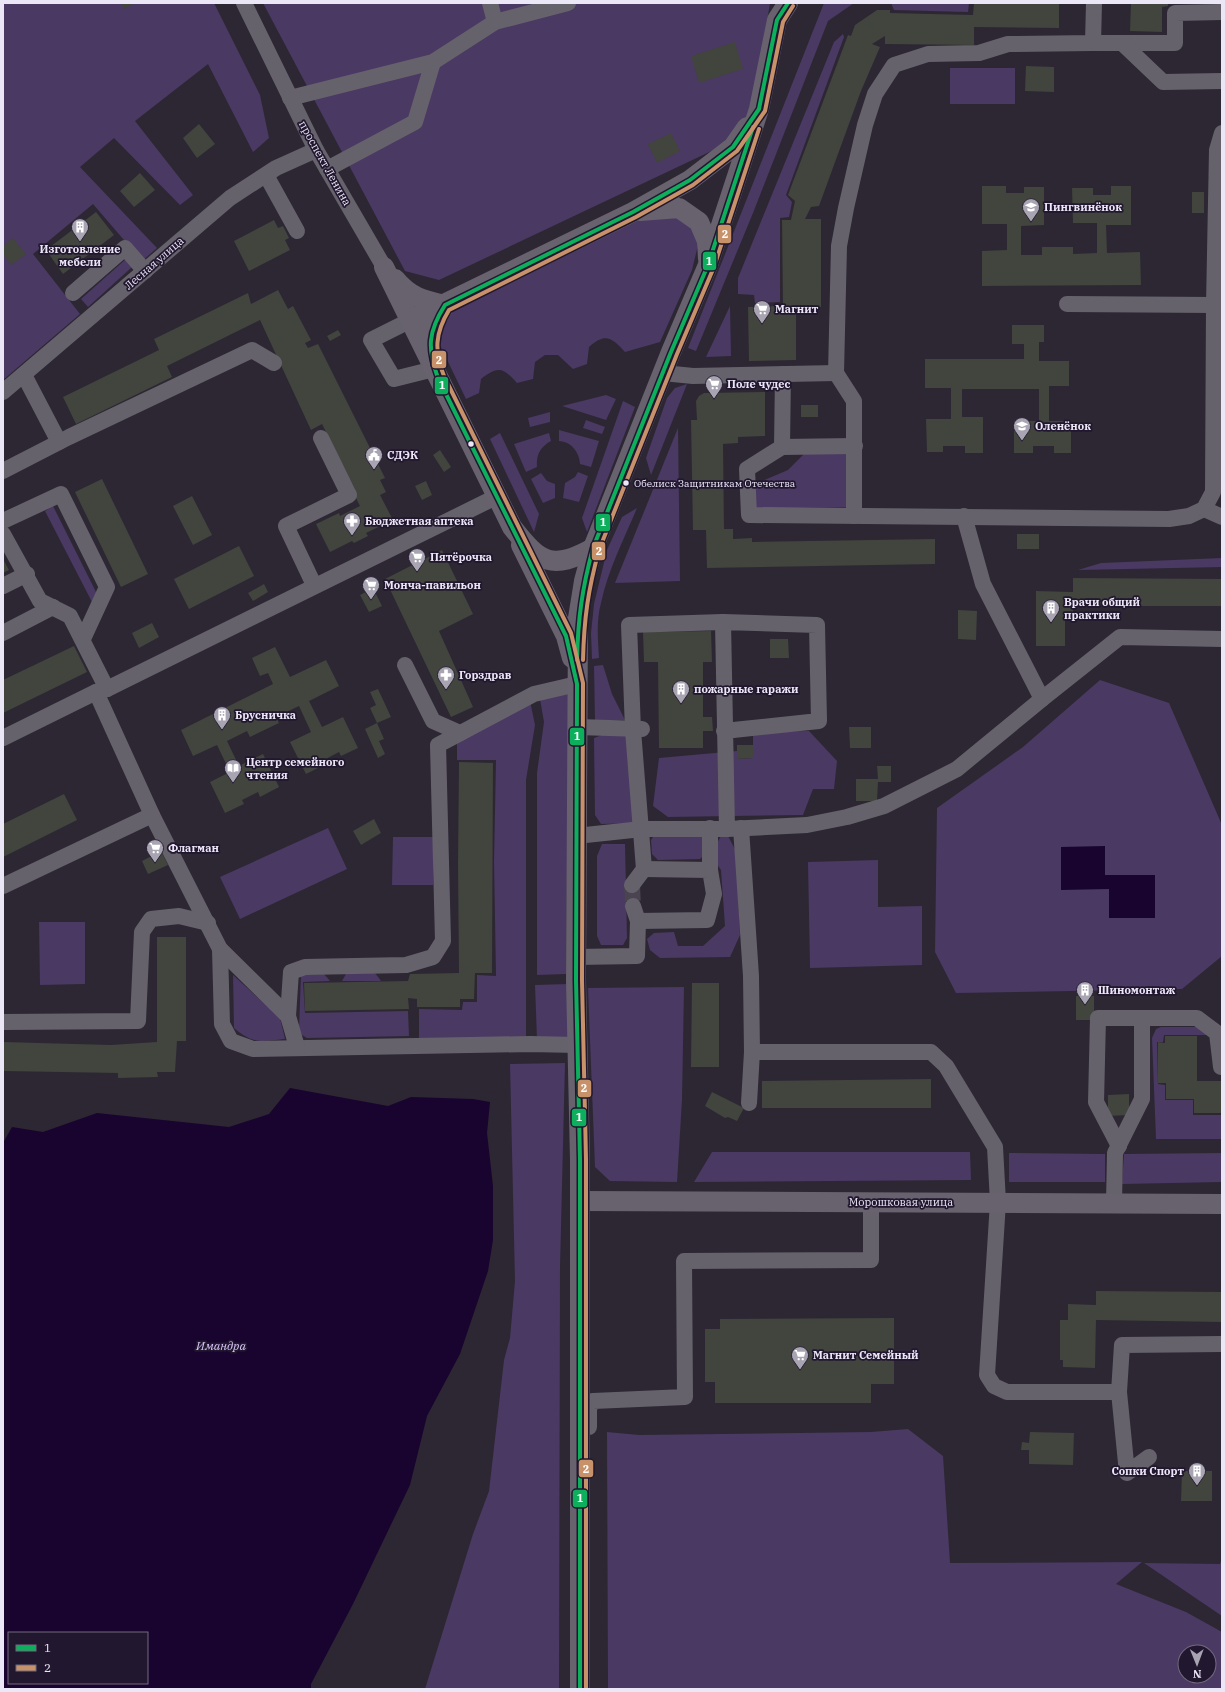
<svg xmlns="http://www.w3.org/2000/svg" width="1225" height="1692" viewBox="0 0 1225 1692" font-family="'IBM Plex Serif',serif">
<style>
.green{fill:#4a3963;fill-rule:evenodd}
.water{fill:#19042f;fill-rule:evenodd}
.building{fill:#42443e}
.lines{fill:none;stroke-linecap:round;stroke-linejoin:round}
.minor-tunnel{stroke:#494450;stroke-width:16;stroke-dasharray:16 8;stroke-linecap:butt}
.minor{stroke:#66626c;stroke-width:16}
.major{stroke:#68626f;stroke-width:20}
.bus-1-casing{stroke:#21172f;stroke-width:7}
.bus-2-casing{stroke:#21172f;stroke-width:7}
.bus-1{stroke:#0daf5c;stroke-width:4}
.bus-2{stroke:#c7916a;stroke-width:4}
.bus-dot{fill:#ece7f7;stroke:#21172f;stroke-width:1.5}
.labels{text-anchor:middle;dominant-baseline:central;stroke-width:3.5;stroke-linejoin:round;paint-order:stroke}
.bus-label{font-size:10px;fill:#ece7f7;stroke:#21172f;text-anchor:start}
.street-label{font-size:11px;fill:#ece7f7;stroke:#21172f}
.poi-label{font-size:11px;font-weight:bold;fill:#ece7f7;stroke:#21172f;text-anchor:start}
.water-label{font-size:12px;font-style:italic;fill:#d8c4f9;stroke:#21172f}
.line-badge{stroke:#21172f;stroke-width:1.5}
.badge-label{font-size:11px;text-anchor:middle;font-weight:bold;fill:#fff}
</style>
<rect width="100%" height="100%" fill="#2c2733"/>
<g class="green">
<path d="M3,3h211l46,92 9,43 -16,14 -45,-88 -73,57 58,74 -13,10 -66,-67 -34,29 77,81 -15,13 -49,-57 -60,50 47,60 -77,66z"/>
<path d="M263,3h507l-16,95 -10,30 -22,18 -283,134 -34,-9z"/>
<path d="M824,3h30l-26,18 -75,192 -57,138 -8,-3z"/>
<path d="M891,3h78l-1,9 -74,-2z"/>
<path d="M843,34l1,3 -58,158 6,7 -3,15 -9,1v84l-25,1 -1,-8 -16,-1v-16l96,-236z"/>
<rect x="950" y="68" width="65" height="36"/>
<path d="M654,213c28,3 31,3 45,28l-7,29 -32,72 -35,10c-13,-14 -19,-20 -36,-5l-2,17 -14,5 -15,-14h-13l-10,7 -2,17 -16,4c-14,-16 -19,-17 -36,-4l-2,14 -13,6 -29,-60 5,-25z"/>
<path d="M126,259l6,8 -44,40 -7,-8z"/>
<path d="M730,306l1,50 -25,1z"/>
<path d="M687,384l-36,91 -5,-17 21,-60 8,-10z"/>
<path d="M606,395l10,4 -10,21 -44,-14z"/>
<path d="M623,401l12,6 -48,125 -5,-14z"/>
<path d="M550,412v10l-20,5 -2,-9z"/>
<path d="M586,420l19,7 -3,7 -19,-6z"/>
<path d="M678,428l2,153 -65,2z"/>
<path d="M559,430l40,11 -8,26 -11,-3c-1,-12 -8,-22 -21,-23z"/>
<path d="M500,433l39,81 -5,18 -44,-93z"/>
<path d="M549,433l2,8c-11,6 -15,14 -14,26l-11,5 -12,-28z"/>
<path d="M804,454h43l1,53 -94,1 1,-24 33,-14z"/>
<path d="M578,472l10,4 -9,26 -16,-4 2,-15 10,-6z"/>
<path d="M541,473l6,8 8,3v14l-12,5 -12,-24z"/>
<path d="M53,506l46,92 -7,4 -47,-91z"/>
<path d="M637,508c-13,31 -29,62 -36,95 -5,18 -3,37 -2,55l-7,1 -1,-26 3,-29 13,-54 15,-33z"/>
<path d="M1222,558v9l-144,3 23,-7z"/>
<path d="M603,665l9,29 13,26 -30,1 -1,-55z"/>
<path d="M1100,680l69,23 53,122v131l-40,33 -226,4 -21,-41 2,-144 86,-61z"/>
<path d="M569,692l-3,282 -29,1v-202l7,-51 -4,-23z"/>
<path d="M530,701l5,24 -9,55v259h-107v-30l43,1 1,-8h14v-27l19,1 -2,-114 2,-102h-39v-21z"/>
<path d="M809,731l28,30 -3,28h-21l-10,26 -135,2 -15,-11 6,-48 78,-7v8l16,-1v-26z"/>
<path d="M610,732l20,5 6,86 -35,1 -6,-9 -1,-77z"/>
<path d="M328,828l19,41 -107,50 -20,-42z"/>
<path d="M656,833h44l6,5v15l-6,6 -42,1 -6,-6 -1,-14z"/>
<path d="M721,836h7l8,15 4,84 -10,22 -70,1 -10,-8 -3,-11 7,-6 20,-1 4,14h25l22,-20 -4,-56 -6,-9 2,-18z"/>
<path d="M393,837h40v48h-41z"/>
<path d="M602,844h23l2,94 -4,7h-22l-4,-9v-80z"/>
<path d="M878,860v47l44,-1v59l-112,3 -2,-106z"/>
<path d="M39,922h46v62l-45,1z"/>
<path d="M375,973l6,8h-39l4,-7z"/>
<path d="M324,974l6,7 -27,1 2,31 103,-2 1,25 -102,2 -5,-3 -3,-6 2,-54z"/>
<path d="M233,975l47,43 5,21c-24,2 -31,6 -51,-11z"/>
<path d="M568,984l1,55h-32l-2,-54z"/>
<path d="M684,987l-2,113 -5,82 -67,-1 -15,-14 -7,-179z"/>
<path d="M1161,1027h38l8,8h-43l-1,7h-6l1,42 7,1v15h28v15h29v24h-66l-4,-101 4,-9z"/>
<path d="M565,1063l-5,204 -1,422h-134l48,-155 16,-43 15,-131 6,-22 5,-57 -5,-217z"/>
<path d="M712,1152h258l1,28 -277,2z"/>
<path d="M1009,1153l96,1v28h-96z"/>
<path d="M1222,1153v29l-100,2 2,-30z"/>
<path d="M908,1429l35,27 7,107 192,-1 -26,22 70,28 36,20v57h-614l-1,-257 32,3 232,-3zM1185,1652h24v24h-24z"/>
<path d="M1222,1558v58l-78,-53 76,1z"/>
</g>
<g class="water">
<path d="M1105,846v29h50v43h-46v-29l-48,1v-43z"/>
<path d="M290,1088l98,18 23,-9 62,2 17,3 -3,31 6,53v54l-5,31 -28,83 -33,62 -17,69 -57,119 -42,80v5h-308v-546l9,-16 31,5 54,-19 132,14 40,-13zM9,1633h138v50h-138z"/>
</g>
<g class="building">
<path d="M121,3h14l-11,6z"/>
<path d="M974,3h85v25l-85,-1v18l-89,-1v-8l-13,8 8,3 -19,44 -42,115 -8,1 -6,12h16v88l-25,-1v54l-47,1 -1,-54 35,-1 -1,-86h9l4,-19 -7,-6 60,-160 3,1 4,-11 22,-15h13v3l83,2z"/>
<path d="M1131,3h37v3l-6,1v25l-32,-1z"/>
<path d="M735,42l8,27 -44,14 -8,-27z"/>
<path d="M1026,66l28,1v25l-29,-1z"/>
<path d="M199,124l16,20 -18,14 -14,-20z"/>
<path d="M671,133l9,18 -23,12 -9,-19z"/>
<path d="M140,173l15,17 -21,17 -14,-16z"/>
<path d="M982,186h24v7h18v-6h20v38l-23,1v29h21v-8h31v7l24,-1v-30h-24l-1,-35h21v7h18v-9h20v39h-25l1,28 33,-1 1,33 -159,1v-35l25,-1v-26h-25z"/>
<rect x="1192" y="192" width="12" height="21"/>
<path d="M96,212l18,23 -51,39 -17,-24z"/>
<path d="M274,220l4,8 5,-2 6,12 -4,2 5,10 -41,21 -15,-30z"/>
<path d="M13,238l13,16 -15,11 -8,-11v-8z"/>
<path d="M278,290l10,19 5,-3 18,34 -6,3 3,5 10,-4 67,134 -5,2 6,12 -6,3 13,25 -27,13 2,3 -14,7 -2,-2 -22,11 -14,-28 23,-11 1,3 20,-10 -8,-16 3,-1 -33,-65 -11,6 -51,-110 -93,46 5,11 -96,47 -13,-27 96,-47 -5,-11 94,-46 3,11z"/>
<path d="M1012,325h32v17h-5v19h30v25h-20v35h22v32h-17v-7h-21v7h-19v-32h25v-32h-77v28h21v36h-18v-7h-22v6h-16l-1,-33h25v-31h-26v-29h99v-15h-12z"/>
<path d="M338,330l3,5 -11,6 -3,-5z"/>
<path d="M765,392v44l-27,1v6l-15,1 1,85h9v10l19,-1v4l183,-3v25l-228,4 -1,-38h-13l-2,-110h6l-1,-19 3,-5 5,-3z"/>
<rect x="801" y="405" width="17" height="12"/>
<path d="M440,450l11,17 -7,5 -11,-17z"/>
<path d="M102,479l46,95 -27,13 -46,-95z"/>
<path d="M426,481l6,14 -10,5 -7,-14z"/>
<path d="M192,496l20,39 -19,10 -20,-39z"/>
<rect x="1017" y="534" width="22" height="15"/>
<path d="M239,546l15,30 -65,33 -15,-30z"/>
<path d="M442,550l31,64 -34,17 34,76 -22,10 -66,-138z"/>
<path d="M3,559l6,11 -6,3z"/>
<path d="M1073,578l149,1v27h-149v12h-8v28h-29v-55l37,1z"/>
<path d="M264,584l4,8 -15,9 -5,-8z"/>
<path d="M373,588l9,18 -13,6 -9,-17z"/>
<path d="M958,610l19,1 -1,29 -18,-1z"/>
<path d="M152,623l7,14 -20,11 -7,-15z"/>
<path d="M711,631l1,31h-9v55h9l1,14h-10v17h-44l-1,-86h-14l-1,-30z"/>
<path d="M770,639h18l1,19h-19z"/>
<path d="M74,646l13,26 -84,41v-33z"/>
<path d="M275,647l15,30 36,-17 13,26 -30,15 13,26 21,-10 15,31 -17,8 -2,-4 -17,9 2,4 -18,9 -16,-32 21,-10 -12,-26 -23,11 3,6 -29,14 -3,-6 -20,10 12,25 24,-12 16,33 -19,10 -2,-5 -16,8 2,4 -19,9 -15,-31 20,-10 -13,-27 -24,11 -12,-26 92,-46 -5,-11 -8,3 -8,-18z"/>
<path d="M378,689l13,28 -14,6 -7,-15 6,-3 -6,-13z"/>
<path d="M377,723l7,16 -5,2 6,13 -7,4 -13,-29z"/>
<path d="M849,727h22v21h-21z"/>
<path d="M737,745h16v13l-16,1z"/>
<path d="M459,762l34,1 -1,210h-17l-1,26h-14v8h-43v-8l-9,-1 1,11 -104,2 -1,-28 104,-2 2,-7 49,-1 -1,-109z"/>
<path d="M877,766h14v16h-13l-1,19h-21v-22h22z"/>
<path d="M64,794l13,26 -74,37v-33z"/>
<path d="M374,819l7,14 -20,12 -8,-14z"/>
<path d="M161,851l7,14 -20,9 -6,-13z"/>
<path d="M157,937h29v104h-9l-2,31h-18l1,5 -40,1v-5l-115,-2v-29l108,3 46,-3z"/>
<path d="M692,983h27v84h-28z"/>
<rect x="1076" y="996" width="18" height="24"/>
<path d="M1165,1036h32v45h25v32h-28v-14h-28v-16h-8v-41l7,1z"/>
<path d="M931,1079v29h-169v-27z"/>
<path d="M712,1092l32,16 -7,13 -9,-4 -3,1 -20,-12z"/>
<path d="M1129,1094v21l-21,1v-21z"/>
<path d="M1096,1291l126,1v30l-126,-2 -1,48 -32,-1v-7h-3v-40h8v-16l28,1z"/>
<path d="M894,1318v66h-23v19h-156v-21h-10v-53h15v-10z"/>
<path d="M1030,1432l44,1 -1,32 -44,-1v-14h-8l1,-8 7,1z"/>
<path d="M1182,1471h30v30h-31z"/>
</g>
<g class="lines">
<path class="minor-tunnel" d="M632,885l1,21"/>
<g class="minor">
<path d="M244,3l72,147 68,117"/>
<path d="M490,3l5,19"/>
<path d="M1093,43h82v-30l47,-1"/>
<path d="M1122,43l41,39 59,-1"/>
<path d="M290,98l143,-36 62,-40 73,-19"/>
<path d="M327,169l88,-47 18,-60"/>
<path d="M266,175l31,56"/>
<path d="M73,293l52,-45 20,23"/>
<path d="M1067,304l147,1"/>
<path d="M411,320l-40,20 23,39 40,-10"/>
<path d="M663,373l30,3 143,-3"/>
<path d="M24,375l35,67"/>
<path d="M3,392l227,-194 46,-30 40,-18"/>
<path d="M855,446l-73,1 -35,22 2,46 420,4 20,-3 15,-7 9,-17 1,-187 3,-155 5,-17"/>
<path d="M782,447l1,-73"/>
<path d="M3,471l66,-34 183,-87 22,13"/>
<path d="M1204,509l18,8"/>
<path d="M854,516v-115l-18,-28 3,-127 7,-38 19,-83 10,-31 19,-29 34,-11 51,-1 29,-9 85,-1 1,-40"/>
<path d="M3,521l58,-27 46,93 -24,52"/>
<path d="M3,534l37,67 30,15 37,73"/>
<path d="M314,585l-28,-59 63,-31 -28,-57"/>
<path d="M3,586l24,-12"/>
<path d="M3,633l50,-26"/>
<path d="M405,665l28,56 27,12"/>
<path d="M96,692l56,123 68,134 68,67"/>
<path d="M1042,699l78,-62 102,2"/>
<path d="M577,727l65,2"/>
<path d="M724,731l95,-10 -2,-96 -94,-3 4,207"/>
<path d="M3,738l93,-46 11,-3 391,-193"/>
<path d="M741,828l10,148 1,76"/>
<path d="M576,836l66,-7h85l80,-4 40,-8 37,-11 73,-37 85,-70 -59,-115 -19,-68"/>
<path d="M710,870v-42"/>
<path d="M632,885l12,-16 -11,-139 -4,-105 94,-3"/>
<path d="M3,886l149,-71"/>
<path d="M638,921l69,-1 7,-26 -4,-24 -66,-1"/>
<path d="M220,949l2,75 9,17 22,8 277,-5 48,1"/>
<path d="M576,957l61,-1 1,-35 -5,-15"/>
<path d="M3,1022l135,-1 4,-89 9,-13 28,-3 29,7"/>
<path d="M297,1047l-9,-31 3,-44 14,-5 101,-2 27,-8 10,-16 -5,-196 96,-51 43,-10"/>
<path d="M749,1103l3,-51h179l15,14 49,81 3,55 -11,173 7,11 13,6h112l3,-47 100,-1"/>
<path d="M1119,1146l-23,-44 2,-84h99l20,15 4,34h1"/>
<path d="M1114,1203l1,-50 27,-54v-81"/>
<path d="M1119,1392l8,81 22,-16"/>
<path d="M589,1427v-19l4,-7 92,-4 -1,-136 187,-1v-58"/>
</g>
<g class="major">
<path d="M640,211l39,-3 20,14 8,19 1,18"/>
<path d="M384,267l128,260c28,36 40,44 81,21"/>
<path d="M395,279c15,18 27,21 50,26"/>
<path d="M411,320l222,-108 57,-32 43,-33 14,-20"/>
<path d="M431,357c-2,-23 1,-33 14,-52"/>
<path d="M521,545l45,91 6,22"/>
<path d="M580,1201l642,3"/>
<path d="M580,1689v-530l-4,-179 2,-362 6,-37 9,-33 78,-196 37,-87 51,-156 18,-89 11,-17"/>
</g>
<g class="bus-1-casing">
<g id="bus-1">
<path d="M577,660c1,-42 5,-71 16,-112l78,-196 37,-87 45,-138"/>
<path d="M580,1689v-530l-4,-179 1,-296 -11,-48 -128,-258c-11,-30 -10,-46 7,-73l188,-93 57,-32 43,-33 26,-38 18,-89 11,-17"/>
</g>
</g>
<g class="bus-2-casing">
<g id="bus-2">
<path d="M583,660c1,-41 5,-70 16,-110l78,-196 37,-87 45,-138"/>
<path d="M586,1689v-530l-4,-179 1,-297 -12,-50 -127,-257c-10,-25 -9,-43 5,-66l187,-93 57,-32 44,-34 28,-40 18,-89 10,-16"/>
</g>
</g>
<use href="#bus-1" class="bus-1"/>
<use href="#bus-2" class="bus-2"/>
</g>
<defs>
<g id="school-pin" transform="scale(0.9)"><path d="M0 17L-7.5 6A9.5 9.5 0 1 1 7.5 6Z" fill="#a9a4b2" stroke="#21172f"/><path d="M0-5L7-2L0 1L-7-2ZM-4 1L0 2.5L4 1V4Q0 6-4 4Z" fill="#fff"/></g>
<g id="building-pin" transform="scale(0.9)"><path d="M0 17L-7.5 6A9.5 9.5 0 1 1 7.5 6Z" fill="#a9a4b2" stroke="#21172f"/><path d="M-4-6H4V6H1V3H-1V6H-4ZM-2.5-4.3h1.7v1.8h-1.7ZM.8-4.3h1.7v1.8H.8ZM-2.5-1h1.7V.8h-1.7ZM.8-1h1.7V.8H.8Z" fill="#fff"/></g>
<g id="supermarket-pin" transform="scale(0.9)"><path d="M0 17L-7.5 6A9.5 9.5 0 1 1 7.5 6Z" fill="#a9a4b2" stroke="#21172f"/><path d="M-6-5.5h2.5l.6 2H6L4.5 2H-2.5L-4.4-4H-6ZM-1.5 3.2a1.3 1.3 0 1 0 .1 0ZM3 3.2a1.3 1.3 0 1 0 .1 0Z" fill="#fff"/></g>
<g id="civic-pin" transform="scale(0.9)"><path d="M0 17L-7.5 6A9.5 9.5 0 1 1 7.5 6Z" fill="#a9a4b2" stroke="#21172f"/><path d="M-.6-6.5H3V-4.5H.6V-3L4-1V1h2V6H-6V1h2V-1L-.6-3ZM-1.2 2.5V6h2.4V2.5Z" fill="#fff"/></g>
<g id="pharmacy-pin" transform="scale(0.9)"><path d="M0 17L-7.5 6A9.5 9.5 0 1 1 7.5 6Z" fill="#a9a4b2" stroke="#21172f"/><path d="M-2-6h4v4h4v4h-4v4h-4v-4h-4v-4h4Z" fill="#fff"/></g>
<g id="library-pin" transform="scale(0.9)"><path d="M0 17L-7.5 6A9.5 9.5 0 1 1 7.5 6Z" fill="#a9a4b2" stroke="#21172f"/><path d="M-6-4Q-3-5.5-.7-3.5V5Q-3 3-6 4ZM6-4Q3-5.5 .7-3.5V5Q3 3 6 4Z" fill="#fff"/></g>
</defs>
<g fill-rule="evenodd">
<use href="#school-pin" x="1031" y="207"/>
<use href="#building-pin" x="80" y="227"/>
<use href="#supermarket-pin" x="762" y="309"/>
<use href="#supermarket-pin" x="714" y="384"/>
<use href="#school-pin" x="1022" y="426"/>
<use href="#civic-pin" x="374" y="455"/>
<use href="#pharmacy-pin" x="352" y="521"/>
<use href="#supermarket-pin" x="417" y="557"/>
<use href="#supermarket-pin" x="371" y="585"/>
<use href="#building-pin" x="1051" y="608"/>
<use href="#pharmacy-pin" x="446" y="675"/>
<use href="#building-pin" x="681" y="689"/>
<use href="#building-pin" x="222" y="715"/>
<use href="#library-pin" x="233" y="768"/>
<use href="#supermarket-pin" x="155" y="848"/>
<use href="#building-pin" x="1085" y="990"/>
<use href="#supermarket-pin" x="800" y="1355"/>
<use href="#building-pin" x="1197" y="1471"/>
</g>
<g class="bus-dot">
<circle cx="471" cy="444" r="3.5"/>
<circle cx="626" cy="483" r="3.5"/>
</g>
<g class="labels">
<g class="bus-label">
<text x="634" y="483">Обелиск Защитникам Отечества</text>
</g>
<g class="street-label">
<text transform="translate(325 163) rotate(61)">проспект Ленина</text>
<text transform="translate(154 263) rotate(-41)">Лесная улица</text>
<text x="901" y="1202">Морошковая улица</text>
</g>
<g class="poi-label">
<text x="1044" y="207">Пингвинёнок</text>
<text x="80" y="249" text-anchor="middle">Изготовление<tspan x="80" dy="13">мебели</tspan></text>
<text x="775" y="309">Магнит</text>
<text x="727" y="384">Поле чудес</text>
<text x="1035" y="426">Оленёнок</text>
<text x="387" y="455">СДЭК</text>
<text x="365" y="521">Бюджетная аптека</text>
<text x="430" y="557">Пятёрочка</text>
<text x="384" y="585">Монча-павильон</text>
<text x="1064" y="602">Врачи общий<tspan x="1064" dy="13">практики</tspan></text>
<text x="459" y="675">Горздрав</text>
<text x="694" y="689">пожарные гаражи</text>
<text x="235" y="715">Брусничка</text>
<text x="246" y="762">Центр семейного<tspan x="246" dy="13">чтения</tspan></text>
<text x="168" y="848">Флагман</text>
<text x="1098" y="990">Шиномонтаж</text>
<text x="813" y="1355">Магнит Семейный</text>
<text x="1184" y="1471" text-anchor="end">Сопки Спорт</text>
</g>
<g class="water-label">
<text x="221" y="1345">Имандра</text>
</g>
</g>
<g class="line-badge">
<rect x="717" y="224" width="15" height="20" rx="4" fill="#c7916a"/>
<rect x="702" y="251" width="15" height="20" rx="4" fill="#0daf5c"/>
<rect x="431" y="350" width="16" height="19" rx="4" fill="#c7916a"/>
<rect x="434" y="376" width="15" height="19" rx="4" fill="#0daf5c"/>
<rect x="595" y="513" width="16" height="19" rx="4" fill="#0daf5c"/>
<rect x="591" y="541" width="15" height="20" rx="4" fill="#c7916a"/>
<rect x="569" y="727" width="16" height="19" rx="4" fill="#0daf5c"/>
<rect x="577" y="1079" width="15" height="19" rx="4" fill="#c7916a"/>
<rect x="571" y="1108" width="16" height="19" rx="4" fill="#0daf5c"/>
<rect x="578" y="1459" width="16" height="19" rx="4" fill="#c7916a"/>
<rect x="572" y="1489" width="16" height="19" rx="4" fill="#0daf5c"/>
</g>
<g class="badge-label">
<text x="725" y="238">2</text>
<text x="709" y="265">1</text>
<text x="439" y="364">2</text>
<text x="442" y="389">1</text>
<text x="603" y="526">1</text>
<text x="599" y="555">2</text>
<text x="577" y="740">1</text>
<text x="584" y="1092">2</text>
<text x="579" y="1121">1</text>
<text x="586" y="1473">2</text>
<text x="580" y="1502">1</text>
</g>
<rect width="1225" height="1692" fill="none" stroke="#ece7f7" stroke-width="8"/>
<rect x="8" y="1632" width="140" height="52" fill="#21172f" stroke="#726a7f"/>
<rect x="16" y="1645" width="20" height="6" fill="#0daf5c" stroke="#726a7f"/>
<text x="44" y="1652" font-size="12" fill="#ece7f7">1</text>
<rect x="16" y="1665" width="20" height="6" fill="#c7916a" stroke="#726a7f"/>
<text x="44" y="1672" font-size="12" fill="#ece7f7">2</text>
<g transform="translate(1197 1664) rotate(179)"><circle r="19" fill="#21172f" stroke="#726a7f"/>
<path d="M0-3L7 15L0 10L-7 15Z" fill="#a9a4b2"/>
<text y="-6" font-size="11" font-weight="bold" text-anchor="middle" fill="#ece7f7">N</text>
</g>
</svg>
